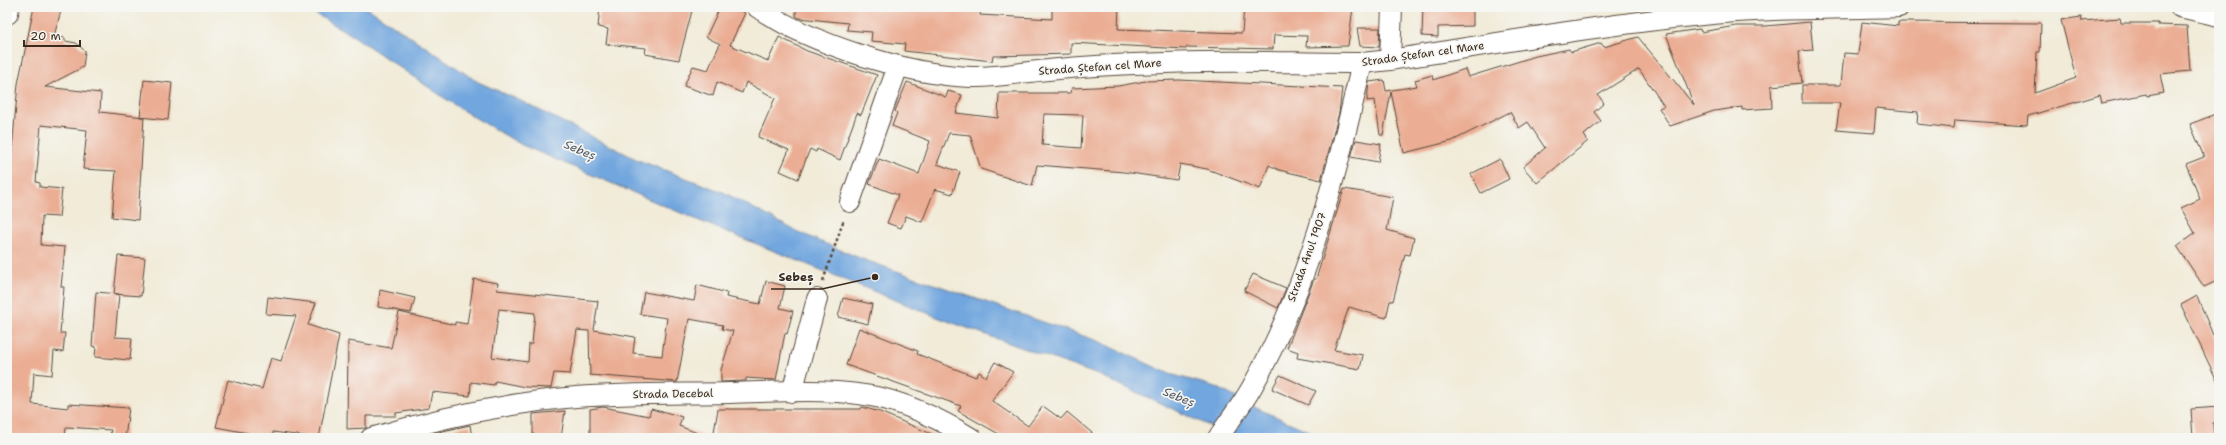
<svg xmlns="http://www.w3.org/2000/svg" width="2226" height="445" viewBox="0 0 2226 445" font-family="'Shantell Sans',sans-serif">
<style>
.water{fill:#71a6de;stroke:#56687e}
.building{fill:#ebae94;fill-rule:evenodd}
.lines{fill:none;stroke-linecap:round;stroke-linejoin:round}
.minor-casing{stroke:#56473a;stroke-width:22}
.primary-casing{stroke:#56473a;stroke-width:24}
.path{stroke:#56473a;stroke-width:2.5;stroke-dasharray:3 3;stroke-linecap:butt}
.minor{stroke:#fff;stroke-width:20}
.primary{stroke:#fff;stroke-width:22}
.labels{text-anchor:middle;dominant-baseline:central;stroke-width:3.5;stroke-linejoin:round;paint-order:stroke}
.street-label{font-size:11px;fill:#3b2a1e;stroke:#f6f6f2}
.water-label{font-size:12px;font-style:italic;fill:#4e5561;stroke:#f6f6f2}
.leader{fill:none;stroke:#3b2a1e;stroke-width:1.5}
.callout-dot{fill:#3b2a1e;stroke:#f6f6f2;stroke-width:1.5}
.callout-label{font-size:12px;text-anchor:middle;font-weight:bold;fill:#3b2a1e;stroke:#f6f6f2;stroke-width:3.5;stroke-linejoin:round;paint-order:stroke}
</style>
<rect width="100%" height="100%" fill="#f6f6f2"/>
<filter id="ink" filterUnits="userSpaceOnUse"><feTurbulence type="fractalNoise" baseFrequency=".025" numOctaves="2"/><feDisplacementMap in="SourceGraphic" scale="8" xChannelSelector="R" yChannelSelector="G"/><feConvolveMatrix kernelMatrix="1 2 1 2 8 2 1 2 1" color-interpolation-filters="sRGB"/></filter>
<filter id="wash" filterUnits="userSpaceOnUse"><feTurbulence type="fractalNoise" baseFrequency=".012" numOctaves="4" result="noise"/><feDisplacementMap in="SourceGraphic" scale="16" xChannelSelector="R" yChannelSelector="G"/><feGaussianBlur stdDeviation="0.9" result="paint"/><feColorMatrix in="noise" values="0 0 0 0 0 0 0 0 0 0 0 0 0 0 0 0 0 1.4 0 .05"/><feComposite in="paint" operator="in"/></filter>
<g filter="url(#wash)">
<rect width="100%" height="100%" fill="#f1ebd8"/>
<path class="water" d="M304,7h62l112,75 39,17 121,61 85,32 75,40 64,27 236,82 72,33 46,13 40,21 69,30h-89l-135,-62 -159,-57 -247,-100 -173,-74 -60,-35 -107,-73z"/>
<g id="blocks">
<g class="building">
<path d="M34,7h28l-8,29 11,2v3l11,2 9,8 -2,16 -38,20 56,6 -1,19 44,5 -6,103 -26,-3 4,-46 -33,-2 4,-39 -46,-5 -5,57 4,1v4l22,2 -3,28 -17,-1 -1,29 24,2 -4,40h3l-4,46h5l-2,19 -9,-1 -2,24 -18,-2 -2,31 36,4v-4l61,4 -4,30h-16l2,-8 -45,-3 -1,11h-58v-235l11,-119z"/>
<path d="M600,7h93l-14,53 -34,-6 1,-6 -40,-4 2,-15 -10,-2z"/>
<path d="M720,7h13l12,6 -15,32 38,16 11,-24 28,14 70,24 -16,40 -4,-2 -17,47 -23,-11 -1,3 -6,-3 -12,30 -18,-8 9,-21 -31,-13 17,-39 -29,-16 -4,11 -25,-11 -4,14 -29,-10 9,-20 15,4 12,-26 -14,-7z"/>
<path d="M796,7h185l-1,8 72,4v-12h67l-1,22 124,4 2,-26h109l-5,39 -42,1 1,-11 -33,-1 -1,14 -86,-2 -1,2 -115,-6v11l-78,2 -1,5 -88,-10 1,-7 -34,-3 1,-9 -25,-2 1,-7 -49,-5 -3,-2z"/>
<path d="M1423,7h50v19l-35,1v10l-16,-1z"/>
<path d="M2081,17l1,4 38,-3 1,5h37v2l29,1 3,45 -30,3 4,19 -17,3 -1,-2 -44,9 -2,-8 -72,21 -1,9 -72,-5 -1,8 -37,-4 1,-12 -42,-4 -2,25 -38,-3 4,-27h-38v-18h39l3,-32 14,1 4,-32 36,4v-4l143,1 -1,29h-3l-2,41 41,-15 -15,-58z"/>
<path d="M1810,22l3,28 -14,1 3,32 -31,3 1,22 -30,2v-3l-28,4 -44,15 -11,-18 5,-2 -25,-37 -41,26 6,8 -10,9 7,9 -17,14 4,6 -51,42 -14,-16 22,-19 -17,-26 -9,6 -9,-16 -58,29 -48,12 -13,-61 -8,43h-3l-5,-35 -8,1 2,-19 15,-2 2,11 31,-5 -2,-6 17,-5 1,5 32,-11 3,8 68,-21 33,-7 2,3 30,-9 3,4 34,-10 56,68 -28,-71 34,-5 1,3 35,-6h30z"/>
<path d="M1357,28h23l-1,19 -19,-1z"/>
<path d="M144,80l28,3 -4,37 -28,-3z"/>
<path d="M1179,80l163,8 -3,25 -18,67 -42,-10 -10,-5 -9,24 -53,-20 -27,-5 -3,16 -53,-8 -87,-7 -5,21 -51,-17 -11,-34 -21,-2 -12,31 23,8 -8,22 -17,-5 -13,33 -16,-6 -5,12 -14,-5 11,-28 -29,-11 10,-25 40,15 11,-33 -38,-15 5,-13 -2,-2 12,-29 39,15 2,-6 14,4 -6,18 42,5 1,-25h72l1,-5 46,-2 28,-5zM1044,114l39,1 -2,33 -39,-3z"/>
<path d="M2219,113v167l-15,7 -27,-41 18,-13 -14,-25 19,-9 -14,-35 18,-7 -14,-33z"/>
<path d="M1356,140l25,4 -3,18 -27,-5z"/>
<path d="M1500,159l9,20 -28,14 -10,-19z"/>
<path d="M1344,189l49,8 -6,33 27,8 -4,17 -5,-1 -12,47h-3l-4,17 -37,-11 -15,43 29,5 -3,14 -63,-11 1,-6 -11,-4 27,-69h2z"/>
<path d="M118,256l27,2 -4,38 -27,-2z"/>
<path d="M1253,274l33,14 -8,20 -34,-17z"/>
<path d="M474,279l24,4 -1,7 101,11 -4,29 41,7 -2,16 29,3 5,-38 -27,-4 4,-22 50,9 3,-16 30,8 -1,4 34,7 6,-23 19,5 -5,22 13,3 -6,23 -2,-1 -9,47 -30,-2v3l-25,1v-12l12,-39 -11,-2 1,-4 -34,-6 -12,63 -87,-7 -1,-44 -12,-1 -7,44 -16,-1 -3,15 -26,-1 -30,-6 -1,4 -23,-3 -1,14 -38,-4 -3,16 -33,5v3h-30v12l-19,1 1,-88 43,7 8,-36 56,13v-3l12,2zM499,309l36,4 -3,31h-3l-1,18 -36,-5z"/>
<path d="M380,290l35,8 -4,15 -33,-6z"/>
<path d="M96,292l23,2 -4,43 17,1 -2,22 -35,-3 1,-10 -4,-1z"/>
<path d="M2197,296l22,54v35l-38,-80z"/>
<path d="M268,297l48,6 -8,22 31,10 -20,103 -46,-6 -1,6h-26l2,-5 -32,-6 12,-47 34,9 9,-31 10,3 15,-45 -30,-2z"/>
<path d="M843,298l29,6 -4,20 -30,-7z"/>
<path d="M859,328l59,23 -1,3 59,23 3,-5 7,5 9,-15 18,10 -21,29 36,25 15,-20 18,13 6,-7 31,26h-92l-48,-27 3,-5 -115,-41z"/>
<path d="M1280,375l36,16 -8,14 -36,-16z"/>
<path d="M603,407l46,9 2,-7 11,3v-1l20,6 -3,9 26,10v2h-115v-29z"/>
<path d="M862,407l18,5 61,26h-228l5,-29h143z"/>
<path d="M2219,407v15l-6,1 1,15h-21l-2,-29z"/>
<path d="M565,411l-4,27h-28v-24z"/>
<path d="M470,425l2,13h-47v-3z"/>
</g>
</g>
</g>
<g filter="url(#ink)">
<use href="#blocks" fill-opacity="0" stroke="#56473a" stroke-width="1"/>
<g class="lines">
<g class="minor-casing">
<g id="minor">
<path d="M757,7c51,36 151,68 214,70 25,1 52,-5 77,-7 39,-4 79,-6 118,-7 65,-3 131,0 196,0l28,-3c104,-16 208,-35 312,-45 65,-7 131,-6 197,-8"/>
<path d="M2180,7l39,9"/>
<path d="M1390,60l2,-53"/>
<path d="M850,202l48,-136"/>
<path d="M792,392l25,-93"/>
<path d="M371,438c67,-20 135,-35 205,-41 51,-4 103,-3 154,-4 50,-1 102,-6 151,5 32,8 62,23 90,40"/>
<path d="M1218,438c11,-17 24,-33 34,-51 56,-99 85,-213 110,-324"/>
</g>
</g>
<g class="primary-casing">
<path id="primary" d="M7,13l1,-6"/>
</g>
<path class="path" d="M823,281l21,-62"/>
<use href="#minor" class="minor"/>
<use href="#primary" class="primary"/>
</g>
</g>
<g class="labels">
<g class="street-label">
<text transform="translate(1423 54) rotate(-8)">Strada Ștefan cel Mare</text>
<text transform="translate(1100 67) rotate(-4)">Strada Ștefan cel Mare</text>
<text transform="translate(1307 257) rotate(-70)">Strada Anul 1907</text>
<text transform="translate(673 394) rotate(-1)">Strada Decebal</text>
</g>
<g class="water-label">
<text transform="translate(580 150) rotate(23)">Sebeș</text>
<text transform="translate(1179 397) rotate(22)">Sebeș</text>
</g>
</g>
<path class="leader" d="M875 277L822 289H771"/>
<circle class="callout-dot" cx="875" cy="277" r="4"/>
<g class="callout-label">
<text x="796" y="281">Sebeș</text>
</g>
<rect width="2226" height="445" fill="none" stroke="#f6f6f2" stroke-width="24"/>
<path d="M24 40v6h56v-6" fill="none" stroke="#3b2a1e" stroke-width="2"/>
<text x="30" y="40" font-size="12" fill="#3b2a1e" stroke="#f6f6f2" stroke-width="3" paint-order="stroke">20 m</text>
</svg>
